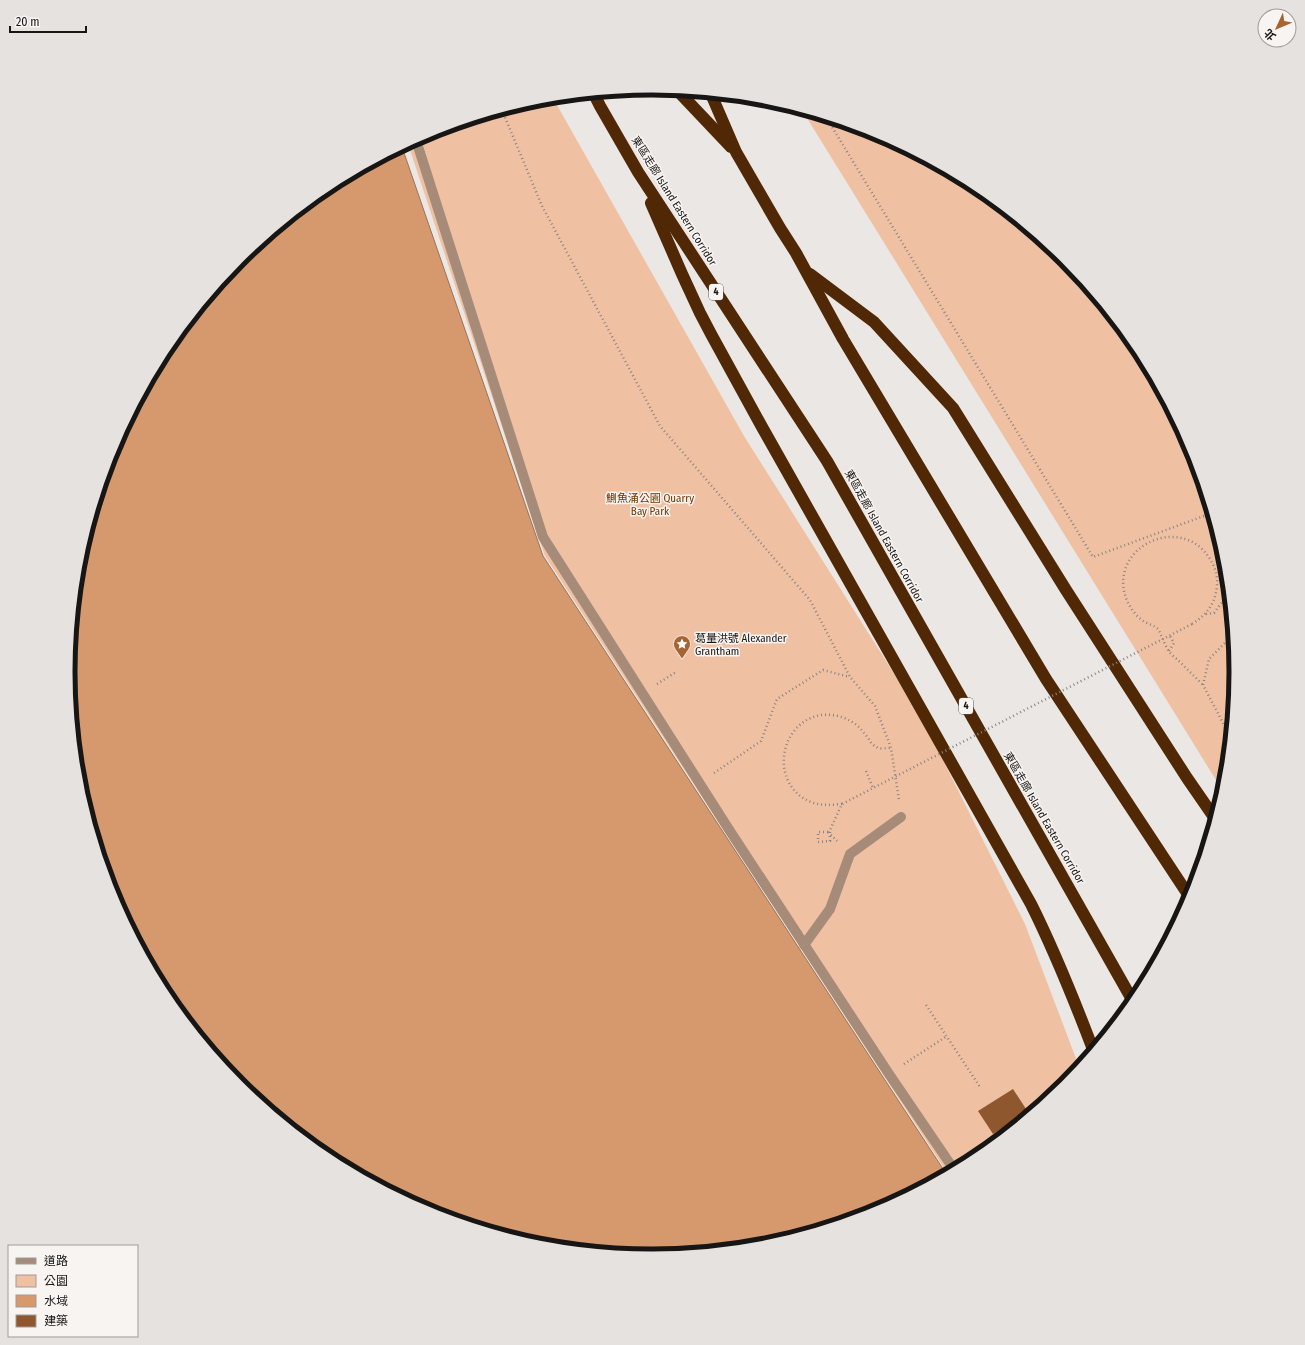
<svg xmlns="http://www.w3.org/2000/svg" width="1305" height="1345" viewBox="0 0 1305 1345" font-family="'Fira Sans Condensed','Noto Sans TC',sans-serif">
<style>
.green{fill:#efc1a2}
.water{fill:#d6996e;stroke:#9d7253}
.building{fill:#8f572d}
.lines{fill:none;stroke-linecap:round;stroke-linejoin:round}
.path{stroke:#888584;stroke-width:2.5;stroke-dasharray:1 3;stroke-linecap:butt}
.street{stroke:#a78b79;stroke-width:10}
.highway{stroke:#512805;stroke-width:12}
.path-bridge{stroke:#888584;stroke-width:2.5;stroke-dasharray:1 3;stroke-linecap:butt}
.labels{text-anchor:middle;dominant-baseline:central;stroke-width:3;stroke-linejoin:round;paint-order:stroke}
.shield{fill:#f8f4f2;stroke:#5a5957;stroke-width:1}
.shield-label{font-size:10px;font-weight:bold;fill:#171615}
.street-label{font-size:11px;fill:#171615;stroke:#f8f4f2}
.park-label{font-size:11px;fill:#703701;stroke:#f8f4f2}
.poi-label{font-size:11px;fill:#171615;stroke:#f8f4f2;text-anchor:start}
.rim{fill:none;stroke:#171615;stroke-width:5}
</style>
<rect width="100%" height="100%" fill="#ebe7e5"/>
<g class="green">
<path d="M553,98l191,338 178,282 103,206 55,145 -14,17 -89,73 -29,15 -403,-618 -137,-412 21,-12 110,-33z"/>
<path d="M802,110l74,23 101,54 89,72 73,89 54,101 33,110 11,114 -11,114 -2,6z"/>
</g>
<path class="water" d="M402,147l141,409 404,619 -71,38 -110,33 -114,11 -114,-11 -109,-34 -101,-54 -89,-72 -73,-89 -54,-101 -33,-110 -11,-114 11,-114 34,-109 54,-101 72,-89 89,-73z"/>
<path class="building" d="M1013,1089l15,23 -35,22 -15,-23z"/>
<g class="lines">
<g class="path">
<path d="M502,110l40,96 118,220 150,174 40,77 25,29 16,42 8,52"/>
<path d="M826,117l267,440 119,-44"/>
<path d="M1206,614l8,-1 9,-12 8,6"/>
<path d="M1192,624c15,-9 24,-22 25,-39 1,-9 -2,-18 -7,-26 -29,-47 -102,-12 -84,39 3,8 9,17 16,22 5,4 12,5 16,9 4,7 6,15 11,22 2,4 7,7 10,10 8,8 16,16 24,24"/>
<path d="M1169,651l5,-8 -4,-7"/>
<path d="M657,684l19,-12"/>
<path d="M1231,738l-28,-53 6,-26 24,-24"/>
<path d="M866,771l7,17"/>
<path d="M714,773l47,-32 16,-42 46,-29 27,7"/>
<path d="M842,804c-11,1 -21,2 -31,-2 -41,-16 -34,-79 10,-87 16,-2 34,5 43,18 5,5 7,13 15,15 3,1 8,0 12,0"/>
<path d="M828,832l9,9"/>
<path d="M926,1005l54,82"/>
<path d="M904,1064l43,-28"/>
</g>
<g class="street">
<path d="M416,140l127,397 185,291 161,246 66,97"/>
<path d="M804,945l26,-36 20,-55 51,-37"/>
</g>
<g class="highway">
<path d="M677,90l54,57"/>
<path d="M594,94l6,12 38,66 189,289 307,542"/>
<path d="M711,94l25,58 44,76 16,25 47,86 203,340 145,220"/>
<path d="M651,203l31,71 18,39 11,21 51,93 269,477c24,48 44,98 63,148"/>
<path d="M810,274l64,48 79,86 113,182 121,188 29,42"/>
</g>
<path class="path-bridge" d="M828,832h-10v10l12,-1v-11l12,-26 350,-180"/>
</g>
<defs>
<g id="sight-pin" transform="scale(0.9)"><path d="M0 17L-7.5 6A9.5 9.5 0 1 1 7.5 6Z" fill="#a76432" stroke="#f8f4f2"/><path d="M0-6L1.8-2.2L6-1.7L2.9 1.2L3.7 5.4L0 3.3L-3.7 5.4L-2.9 1.2L-6-1.7L-1.8-2.2Z" fill="#fff"/></g>
</defs>
<g fill-rule="evenodd">
<use href="#sight-pin" x="682" y="644"/>
</g>
<g class="labels">
<g class="shield">
<rect x="709" y="284" width="14" height="16" rx="3"/>
<rect x="959" y="698" width="14" height="16" rx="3"/>
</g>
<g class="shield-label">
<text x="716" y="292">4</text>
<text x="966" y="706">4</text>
</g>
<g class="street-label">
<text transform="translate(674 201) rotate(58)">東區走廊 Island Eastern Corridor</text>
<text transform="translate(884 536) rotate(61)">東區走廊 Island Eastern Corridor</text>
<text transform="translate(1044 818) rotate(60)">東區走廊 Island Eastern Corridor</text>
</g>
<g class="park-label">
<text x="650" y="498">鰂魚涌公園 Quarry<tspan x="650" dy="13">Bay Park</tspan></text>
</g>
<g class="poi-label">
<text x="695" y="638">葛量洪號 Alexander<tspan x="695" dy="13">Grantham</tspan></text>
</g>
</g>
<path d="M0 0H1305V1345H0ZM75 672a577 577 0 1 1 1154 0a577 577 0 1 1-1154 0Z" fill="#e6e2e0" fill-rule="evenodd"/>
<path class="rim" d="M75 672a577 577 0 1 1 1154 0a577 577 0 1 1-1154 0Z"/>
<rect x="8" y="1245" width="130" height="92" fill="#f8f4f2" stroke="#9e9b9a"/>
<rect x="16" y="1258" width="20" height="6" fill="#a78b79" stroke="#9e9b9a"/>
<text x="44" y="1265" font-size="12" fill="#171615">道路</text>
<rect x="16" y="1275" width="20" height="12" fill="#efc1a2" stroke="#9e9b9a"/>
<text x="44" y="1285" font-size="12" fill="#171615">公園</text>
<rect x="16" y="1295" width="20" height="12" fill="#d6996e" stroke="#9e9b9a"/>
<text x="44" y="1305" font-size="12" fill="#171615">水域</text>
<rect x="16" y="1315" width="20" height="12" fill="#8f572d" stroke="#9e9b9a"/>
<text x="44" y="1325" font-size="12" fill="#171615">建築</text>
<g transform="translate(1277 28) rotate(226)"><circle r="19" fill="#f8f4f2" stroke="#9e9b9a"/>
<path d="M0-3L7 15L0 10L-7 15Z" fill="#a76432"/>
<text y="-6" font-size="11" font-weight="bold" text-anchor="middle" fill="#171615">北</text>
</g>
<path d="M10 26v6h76v-6" fill="none" stroke="#171615" stroke-width="2"/>
<text x="16" y="26" font-size="12" fill="#171615" stroke="#f8f4f2" stroke-width="3" paint-order="stroke">20 m</text>
</svg>
